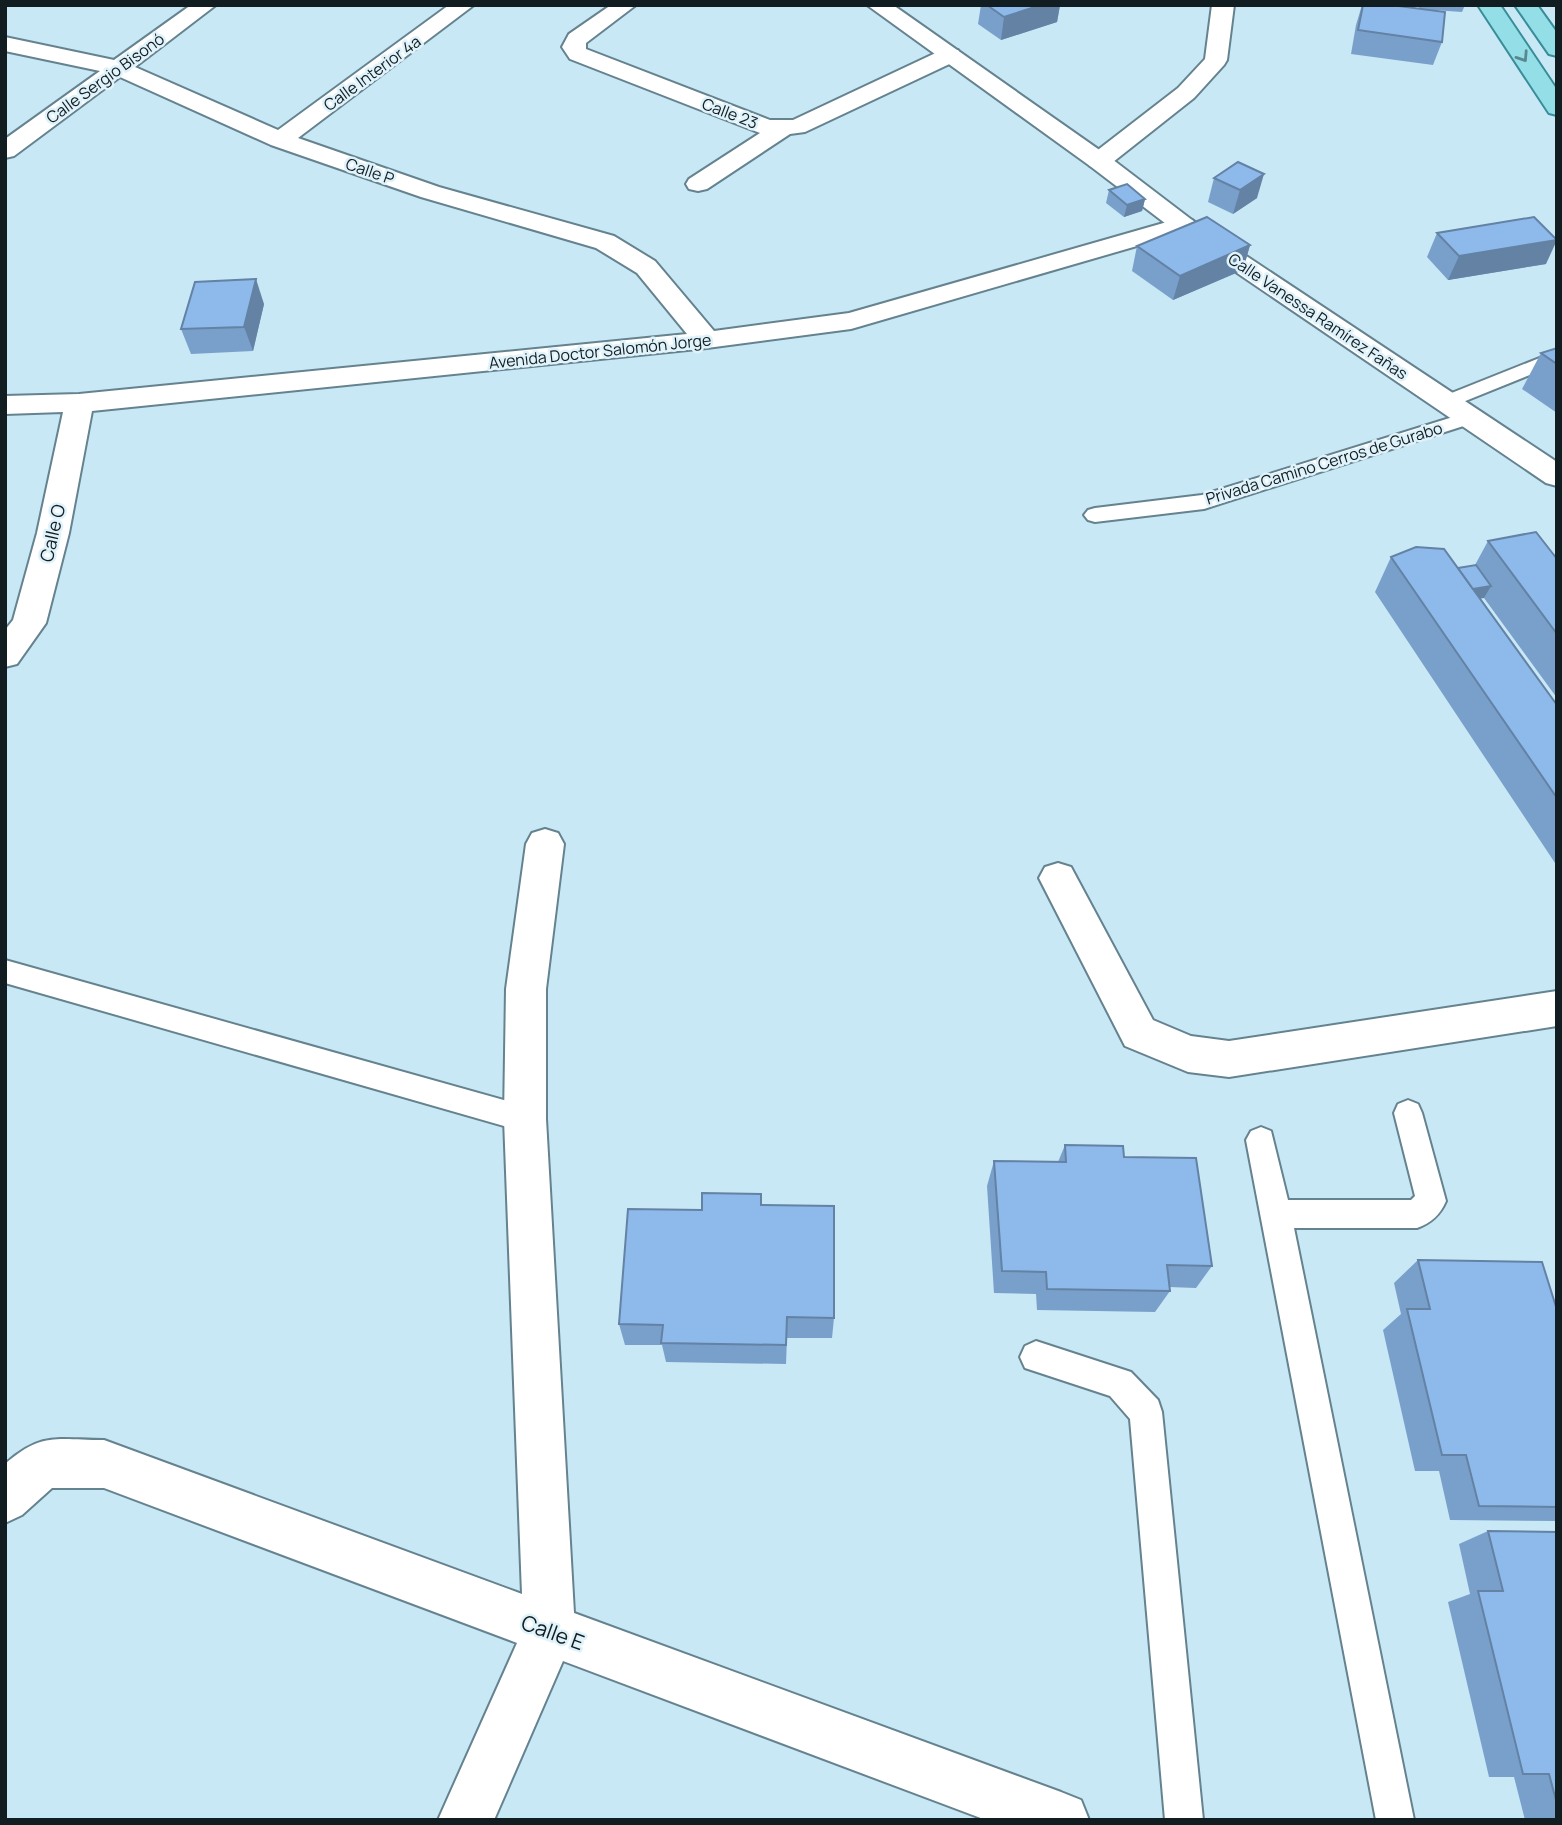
<svg xmlns="http://www.w3.org/2000/svg" width="1562" height="1825" viewBox="0 0 1562 1825" font-family="Manrope,sans-serif">
<style>
.lines{fill:none;stroke-linecap:round;stroke-linejoin:round}
.lane-casing{stroke:#65828f;stroke-width:4}
.street-casing{stroke:#65828f;stroke-width:4}
.secondary-casing{stroke:#65828f;stroke-width:4}
.primary-casing{stroke:#388d98;stroke-width:4}
.lane{fill:#fff;fill-rule:evenodd}
.street{fill:#fff;fill-rule:evenodd}
.secondary{fill:#fff;fill-rule:evenodd}
.primary{fill:#94dfe7;fill-rule:evenodd}
.wall{fill:#79a0ca}
.shaded-wall{fill:#6382a4}
.building{fill:#8dbaeb;stroke:#6382a4;stroke-width:2}
.oneway{stroke:#5a888e}
.labels{text-anchor:middle;dominant-baseline:central;stroke-width:5;stroke-linejoin:round;paint-order:stroke}
.far-street-label{font-size:16px;fill:#121d22;stroke:#e0f3fb}
.street-label{font-size:18px;fill:#121d22;stroke:#e0f3fb}
.near-street-label{font-size:21px;fill:#121d22;stroke:#e0f3fb}
</style>
<rect width="100%" height="100%" fill="#c8e8f6"/>
<g class="lines">
<g class="lane-casing">
<g id="lane">
<path d="M1557,351v13l-104,42h-14l-3,-4 3,-4z"/>
<path d="M1469,412l7,2 3,4 -3,4 -272,87 -109,13 -7,-2 -4,-5 4,-5 7,-2 107,-13z"/>
<path d="M5,960l520,146 10,4 4,9 -4,9 -10,4 -520,-149z"/>
<path d="M1408,1100l10,4 4,9 24,88c-6,14 -15,22 -29,27h-123l120,592h-38l-130,-680 5,-9 10,-4 10,4 17,69h123l4,-4 -21,-83 4,-9z"/>
<path d="M1036,1341l95,31 27,28 4,12 41,408h-38l-35,-401 -20,-23 -85,-28 -5,-11 5,-11z"/>
</g>
</g>
<g class="street-casing">
<g id="street">
<path d="M191,5h25l-81,62 143,63 171,-125h25l-176,133 141,49 175,49 41,25 59,70 135,-18 325,-93 9,-3 9,3 4,5 -4,5 -341,99 -144,19 -615,63 -23,122 -23,90 -29,41 -12,3v-37l8,-10 24,-87 26,-121 -58,2v-18l74,-2 608,-60 -50,-61 -41,-25 -175,-51 -150,-52 -151,-68 -106,79 -9,2v-19l95,-68 -95,-20v-14l109,23z"/>
<path d="M611,5h25l-50,38v6l184,71h23l149,-70h16l3,5 -3,5 -153,72 -15,2 -83,55 -9,2 -9,-2 -3,-5 3,-5 71,-46 -190,-74 -8,-12 7,-13z"/>
<path d="M1212,5h22l-7,55 -3,5 -30,33 -86,68 -9,2 -9,-2 -3,-5 3,-5 88,-68 27,-29z"/>
<path d="M545,829l13,4 6,11 -18,145v130l28,494 487,179 20,8 8,20h-103l-423,-159 -69,159h-56l79,-177 -413,-155h-52l-30,27 -17,8v-59c37,-33 53,-24 99,-24l418,154 -18,-475 2,-130 20,-145 6,-11z"/>
<path d="M1058,863l13,4 82,153 38,16 38,5 328,-50v35l-328,51 -41,-5 -63,-26 -86,-168 6,-11z"/>
</g>
</g>
<g class="secondary-casing">
<path id="secondary" d="M867,5h26l215,151 84,64 365,242v24l-11,-3 -372,-253 -84,-64z"/>
</g>
<g class="primary-casing">
<g id="primary">
<path d="M1478,5h22l57,85v25l-8,-2z"/>
<path d="M1515,5h22l20,28v23l-8,-2z"/>
</g>
</g>
<use href="#lane" class="lane"/>
<use href="#street" class="street"/>
<use href="#secondary" class="secondary"/>
<use href="#primary" class="primary"/>
</g>
<g class="wall">
<path d="M981,5h79l-3,17 -56,18 -23,-16z"/>
<path d="M1362,5l80,37 -9,23 -82,-11 5,-29z"/>
<path d="M1418,5h47l-3,7 -43,-3z"/>
<path d="M1214,178l43,20 -24,16 -25,-12z"/>
<path d="M1109,190l36,9 -3,12 -18,6 -18,-14z"/>
<path d="M1437,233l109,31 -98,16 -21,-23z"/>
<path d="M1250,245l-7,25 -70,30 -41,-29 5,-25z"/>
<path d="M264,304l-11,47 -62,3 -10,-25z"/>
<path d="M1557,348v65l-35,-24 19,-36z"/>
<path d="M1488,541l69,18v139l-73,-100h-4l77,107v161l-182,-274 16,-35 67,11 17,-3z"/>
<path d="M1065,1145l59,12 88,109 -16,22 -27,-1 1,4 -15,21 -118,-2 -1,-16 -42,-1 -7,-107 7,-25 64,1z"/>
<path d="M762,1205l72,113 -2,20h-45l-1,26 -120,-2 -4,-17h-37l-6,-21 83,-114z"/>
<path d="M1418,1260l139,50v211l-107,-1 -11,-49h-24l-32,-141 18,-16 -7,-31z"/>
<path d="M1488,1531l69,1v288h-32l-11,-43h-25l-41,-175 22,-8 -11,-50z"/>
</g>
<g class="shaded-wall">
<path d="M1041,5h19l-3,17 -56,18 3,-23z"/>
<path d="M1264,174l-7,24 -24,16 7,-24z"/>
<path d="M1145,199l-3,12 -18,6 3,-12z"/>
<path d="M1557,240l-11,24 -98,16 11,-24z"/>
<path d="M1250,245l-7,25 -70,30 7,-24z"/>
<path d="M256,279l8,25 -11,47 -9,-24z"/>
<path d="M1491,586l-7,12 -42,8 6,-12z"/>
</g>
<g class="building">
<path d="M987,5h54l-37,12z"/>
<path d="M1363,5h28l54,7 -3,30 -84,-12z"/>
<path d="M1238,162l26,12 -24,16 -26,-12z"/>
<path d="M1127,184l18,15 -18,6 -18,-15z"/>
<path d="M1207,217l43,28 -70,31 -43,-30z"/>
<path d="M1534,217l23,23 -98,16 -22,-23z"/>
<path d="M256,279l-12,48 -63,2 14,-47z"/>
<path d="M1557,348v16l-16,-11z"/>
<path d="M1536,532l21,27v75l-69,-93z"/>
<path d="M1416,547l28,2 113,156v93l-166,-241z"/>
<path d="M1476,565l15,21 -18,3 -15,-21z"/>
<path d="M1065,1145l58,1 1,11 72,1 16,108 -45,-1 3,26 -123,-2 -1,-17 -44,-1 -8,-110 72,1z"/>
<path d="M702,1193l59,1v11l73,1v112l-47,-1 -1,28 -125,-2 2,-18 -44,-1 9,-115 74,1z"/>
<path d="M1418,1260l124,2 15,48v197l-78,-1 -13,-51h-24l-35,-146h23z"/>
<path d="M1488,1531l69,1v272l-8,-30h-26l-45,-183h25z"/>
</g>
<defs><path id="oneway-chevron" d="M-2-3.5L2.5 0L-2 3.5" fill="none" stroke-width="1.6" stroke-linecap="round" stroke-linejoin="round" transform="scale(1.75)"/></defs>
<use class="oneway" href="#oneway-chevron" transform="translate(1523 57) rotate(57)"/>
<g class="labels">
<g class="far-street-label">
<text transform="translate(372 73) rotate(-36)">Calle Interior 4a</text>
<text transform="translate(105 78) rotate(-36)">Calle Sergio Bisonó</text>
<text transform="translate(730 113) rotate(21)">Calle 23</text>
<text transform="translate(370 171) rotate(19)">Calle P</text>
<text transform="translate(1318 316) rotate(34)">Calle Vanessa Ramírez Fañas</text>
<text transform="translate(600 351) rotate(-6)">Avenida Doctor Salomón Jorge</text>
<text transform="translate(1324 463) rotate(-17)">Privada Camino Cerros de Gurabo</text>
</g>
<g class="street-label">
<text transform="translate(52 533) rotate(-77)">Calle O</text>
</g>
<g class="near-street-label">
<text transform="translate(553 1632) rotate(20)">Calle E</text>
</g>
</g>
<rect width="1562" height="1825" fill="none" stroke="#121d22" stroke-width="14"/>
</svg>
